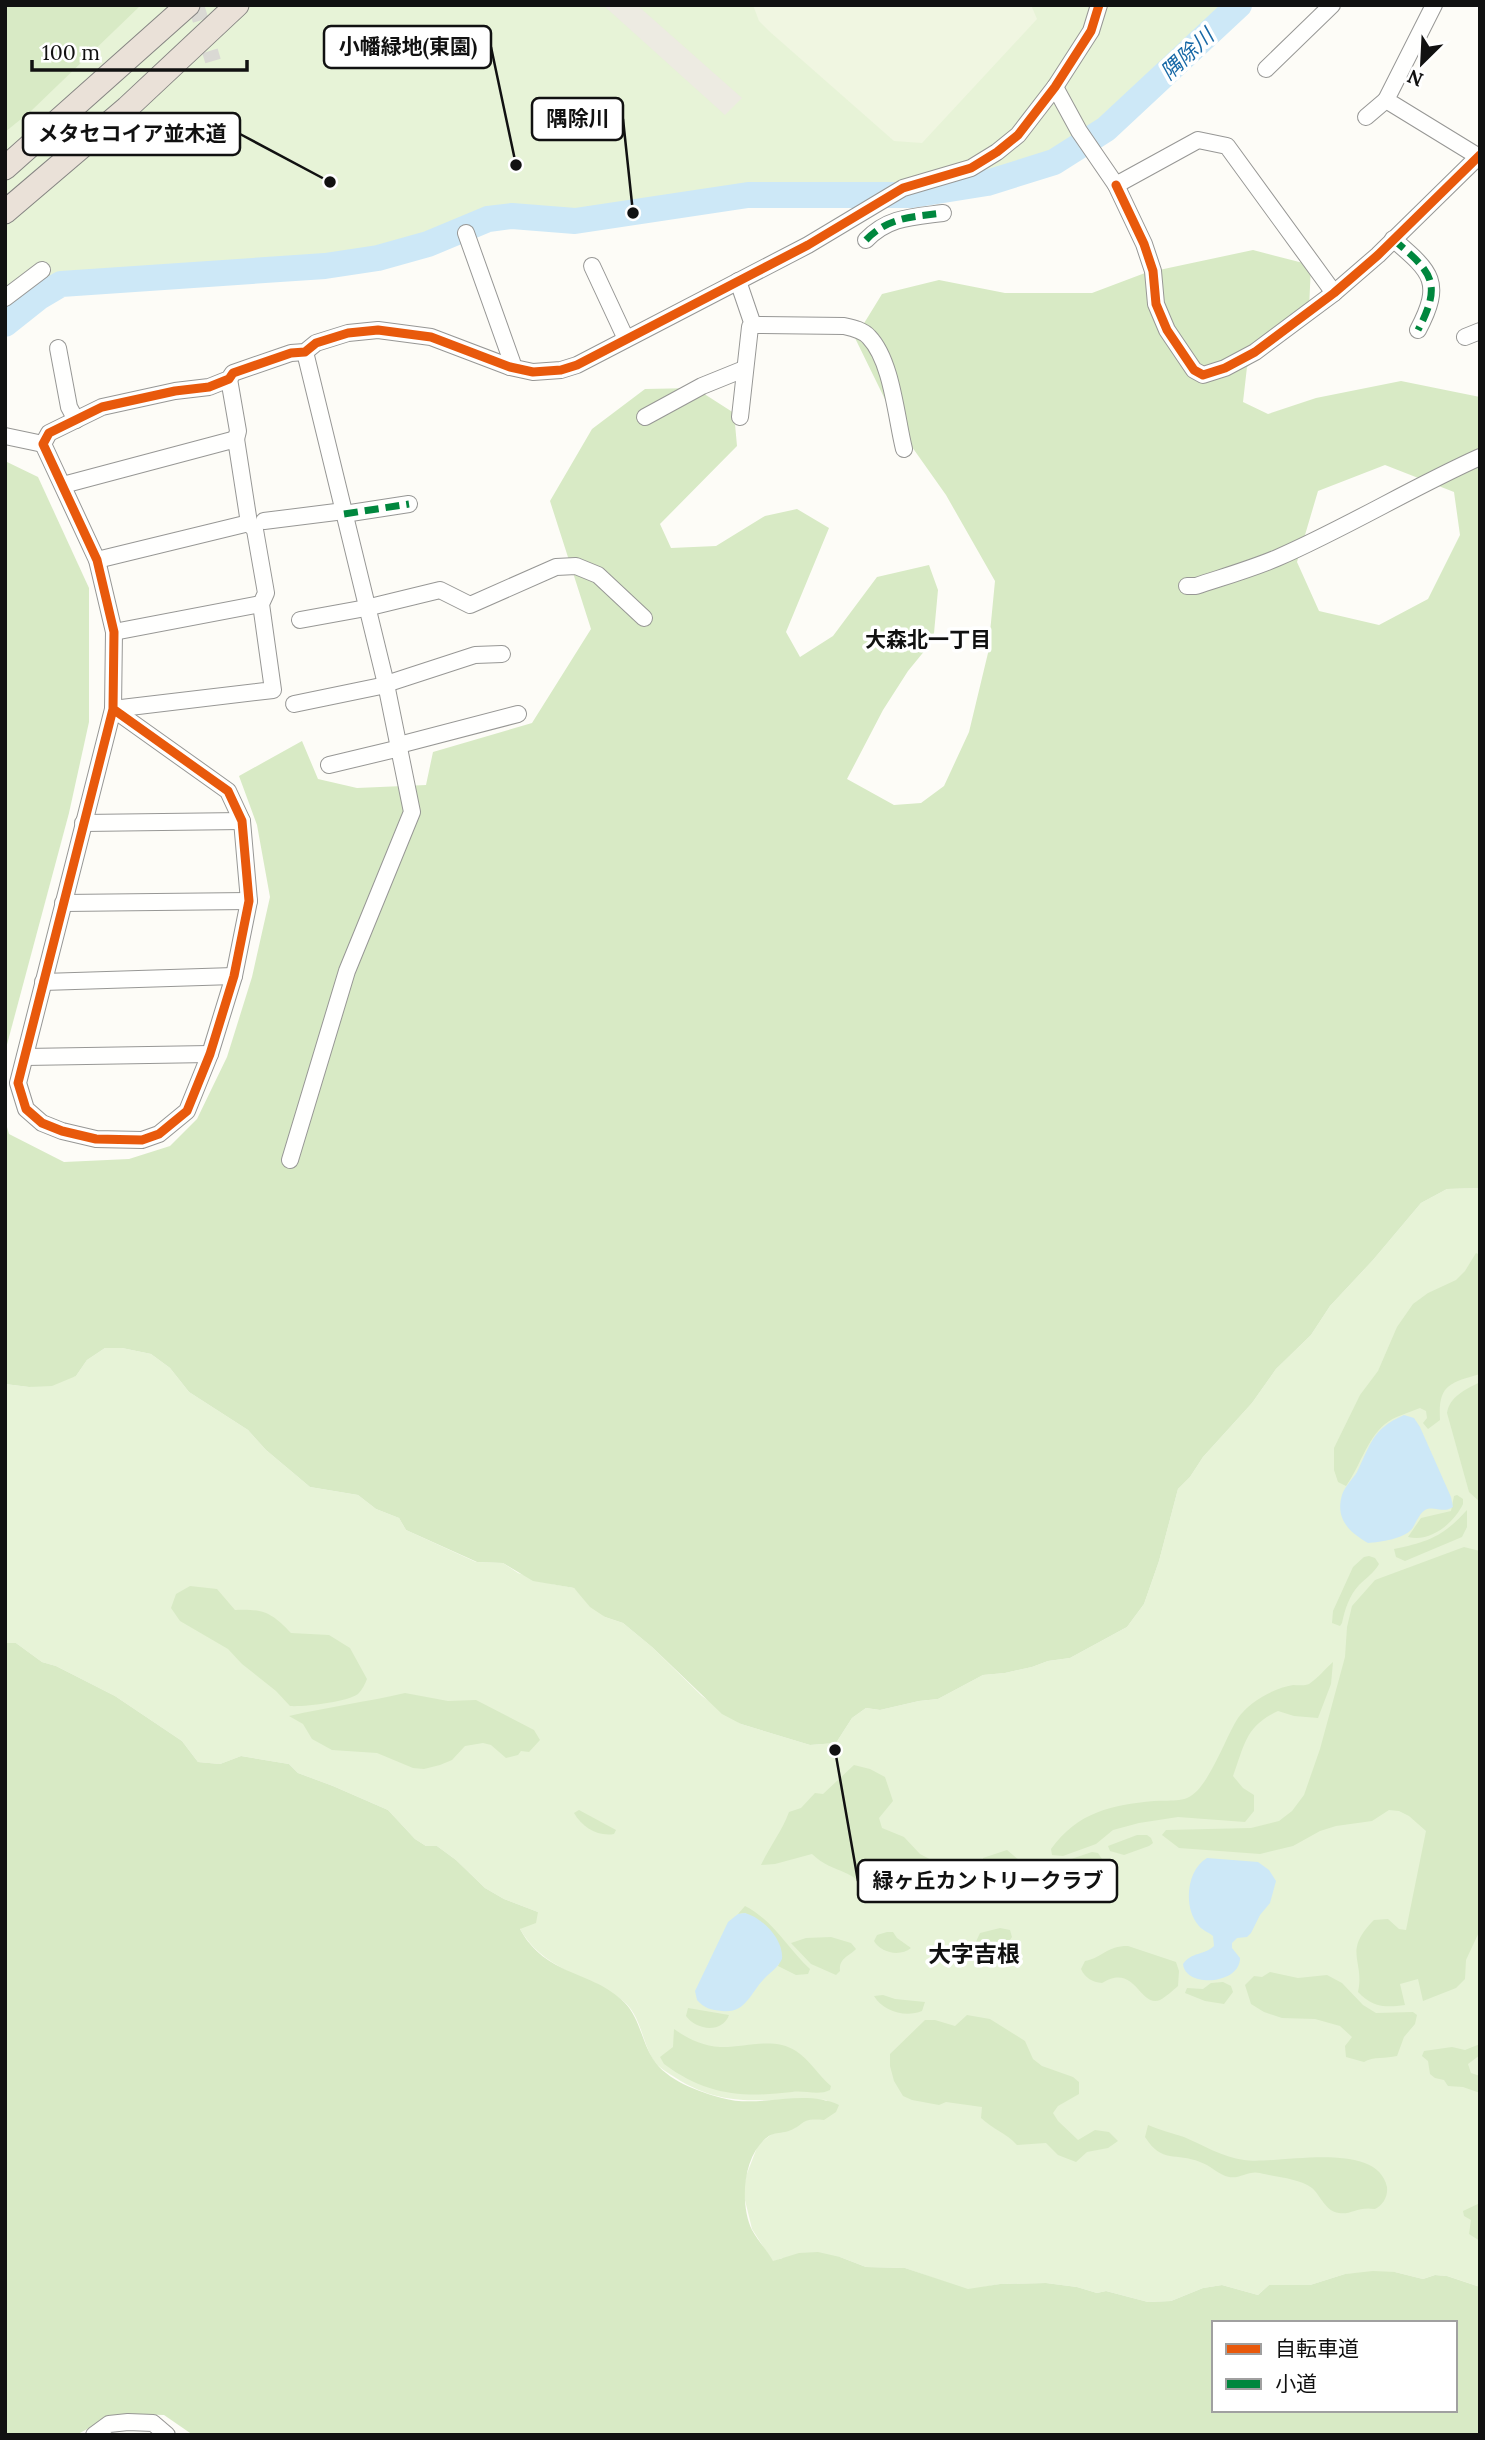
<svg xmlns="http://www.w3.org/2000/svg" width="1485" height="2440" viewBox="0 0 1485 2440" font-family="Lora,'Noto Sans JP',serif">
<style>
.green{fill:#e7f3d7}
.forest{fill:#d8eac5;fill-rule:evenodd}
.pitch{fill:#f0f6e1}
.plaza{fill:#edebe2}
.water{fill:#cde8f7}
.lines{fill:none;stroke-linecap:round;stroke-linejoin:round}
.river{stroke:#cde8f7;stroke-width:26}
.minor-tunnel{stroke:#dad9d4;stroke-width:16;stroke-dasharray:16 8;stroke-linecap:butt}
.minor-casing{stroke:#979795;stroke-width:18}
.highway-casing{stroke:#858482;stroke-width:25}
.minor{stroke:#fffffe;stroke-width:16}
.highway{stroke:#eae1d8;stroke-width:23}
.quiet{stroke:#00873e;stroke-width:7;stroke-dasharray:14 7;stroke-linecap:butt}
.cycleway-casing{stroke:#fff;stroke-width:13}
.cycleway{stroke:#e8590c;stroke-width:9}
.labels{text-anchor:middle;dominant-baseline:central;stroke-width:7;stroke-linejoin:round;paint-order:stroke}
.water-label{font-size:21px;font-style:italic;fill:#1768a6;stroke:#fff}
.neighbourhood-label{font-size:21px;font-weight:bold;fill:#111;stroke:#fff}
.quarter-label{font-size:23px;font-weight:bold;fill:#111;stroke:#fff}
.leader{fill:none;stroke:#111;stroke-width:2.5}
.callout-dot{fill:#111;stroke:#fff;stroke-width:2.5}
.callout{fill:#fff;stroke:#111;stroke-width:2.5}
.callout-label{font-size:21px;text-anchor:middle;font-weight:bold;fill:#111}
</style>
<rect width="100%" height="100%" fill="#fdfcf7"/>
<g class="green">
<path d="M5,5h1235l-112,102 -59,44 -85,29 -116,21 -111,-7 -191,23 -89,-7 -16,22 -24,17 -56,14 -79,9 -261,17 -36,27z"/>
<path d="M1480,1188v1099l-33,-11 -12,-1 -12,4 -28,-7 -50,2 -35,11h-41l-11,10 -36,-10 -19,3 -32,13 -23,1 -42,-11 -9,2 -20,-6 -31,-4 -46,1 -32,6 -63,-22 -39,-1 -26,-10 -58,1 -9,4 -21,-33 -9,-37 3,-16 12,-31 14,-11 23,-6 7,-7 9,-2 16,-19c-57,-4 -98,12 -151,-22 -8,-5 -19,-11 -24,-20 -11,-20 -12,-47 -33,-60 -35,-23 -77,-30 -99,-69l18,-17 -34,-13 -19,-11 -29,-28 -19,-14h-11l-11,-7 -27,-29 -55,-24 -35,-13 -9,-9 -48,-8 -21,8 -22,-2 -16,-21 -67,-45 -59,-30 -14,-4 -26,-19h-11v-259l24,3 47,-11 11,-16 18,-12h17l29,6 19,14 19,24 59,38 18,20 44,37 48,8 18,14 23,9 7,12 70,32 27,1 15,10 34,11 22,4 31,29 18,6 29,24 50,49 39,28 69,21 26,-2 16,-25 14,-10 14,2 39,-9 19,-2 45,-24 22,-2 27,-6 16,-6 22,-3 57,-31 17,-23 15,-43 19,-72 12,-12 13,-20 49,-54 24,-34 35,-34 19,-29 43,-46 48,-57 26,-14z"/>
</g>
<g class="forest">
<path d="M5,5h136l-110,106 -26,21z"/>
<path d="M1253,250l58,15 -2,44 -26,29 -36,29 -4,35 25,12 48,-16 85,-17 79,16v791l-33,1 -26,14 -48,57 -43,46 -19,29 -35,34 -24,34 -49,54 -13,20 -12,12 -19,72 -15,43 -17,23 -57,31 -22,3 -16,6 -27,6 -22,2 -45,24 -19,2 -39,9 -14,-2 -14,10 -16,25 -26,2 -69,-21 -19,-10 -70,-67 -29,-24 -18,-6 -15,-10 -16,-19 -41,-7 -30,-18 -26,-1 -71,-32 -7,-12 -23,-9 -18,-14 -48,-8 -44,-37 -18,-20 -59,-38 -19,-24 -19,-14 -29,-6h-17l-18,12 -11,16 -24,10 -23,1 -24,-3v-264l4,14 55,28 65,-3 41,-13 27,-27 30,-62 25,-80 18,-80 -13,-72 -18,-49 63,-35 16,38 39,9 69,-3 7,-33 99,-29 59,-94 -41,-128 42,-72 53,-40 50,-1 39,25 3,33 -77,78 11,24 45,-2 49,-30 32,-7 32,19 -43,104 14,25 33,-21 44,-59 52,-12 9,25 -4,43 -8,16 -18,22 -25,39 -36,69 47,26 27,-2 23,-17 25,-54 19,-79 7,-72 -49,-86 -46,-65 -45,-92 27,-44 57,-14 66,13h87l53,-20zM1385,465l69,27 6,43 -32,64 -49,26 -60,-14 -22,-49 21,-71z"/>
<path d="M5,461l33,16 51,111v134l-20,91 -64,239z"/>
<path d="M1476,1253l4,2v119c-31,9 -42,11 -40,46l-12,9 -5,-6 4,-5 -1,-7 -6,-3c-12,5 -25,8 -35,16 -19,16 -25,43 -39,62l-8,-4 -4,-12v-22l26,-53 18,-24 19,-44 16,-23 15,-11 28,-13 9,-9z"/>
<path d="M1480,1382v120l-11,-10 -22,-79c3,-17 18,-23 33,-31z"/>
<path d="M1457,1495l6,4v5c-9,19 -33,39 -55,33l13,-19 30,-7 3,-15z"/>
<path d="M1467,1510v17l-5,10 -57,24 -9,-4 -2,-8c34,-7 50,-13 73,-39z"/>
<path d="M1464,1547l16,4v379l-14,30 -1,19 -9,9 -33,13 -5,-22 -18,5 5,21c-20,3 -33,2 -47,-13 7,-32 -16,-40 16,-72l14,-1 11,10 7,1 20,-99 -17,-15 -10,-5 -10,-1 -17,11 -36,5 -16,5 -27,15 -33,8 -81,-6 -17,-13 4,-5 85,-2 28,-7 13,-10 12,-16 16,-46 25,-92 2,-30 5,-21 23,-26z"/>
<path d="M1369,1556l6,2 4,6c-5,9 -13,14 -20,21 -10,11 -14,24 -17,38l-2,3 -8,-3 1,-12 20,-44 11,-10z"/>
<path d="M190,1586l27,3 18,21c29,-1 36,2 56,23l38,2 21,13 17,31c-2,5 -5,11 -9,15 -10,8 -55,13 -68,12l-14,-15 -34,-27 -14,-15 -48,-28 -9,-13 5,-14z"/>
<path d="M5,1643h11l26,19 14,4 59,30 67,45 16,21 22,2 21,-8 48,8 9,9 35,13 55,24 27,29 11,7h11l19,14 29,28 19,11 34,13 -2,11 -16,6c26,48 72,41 104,73 16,16 17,38 29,57 13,21 46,33 69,39 38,11 80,-10 117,7l-3,7 -12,8c-26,-3 -19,7 -39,12 -6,1 -11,1 -16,4 -26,17 -30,67 -17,94 6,11 15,20 21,31l26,-8 19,-1 22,5 26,10 39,1 63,21 32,-5 46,-1 31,4 20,6 9,-2 42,11 23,-1 32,-13 19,-3 36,10 11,-10h41l35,-11 28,-3 22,1 28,7 12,-4 12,1 33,11v148h-1287l-29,-20 -34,-1 -22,4 -32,17h-71zM1214,2323h241v87h-241z"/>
<path d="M1333,1662l-2,22 -13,34 -24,-2 -16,-5c-33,16 -33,33 -45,65l10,12 11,7v16l-9,11 -67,-5 -39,6 -26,7 -17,14 -33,12 -11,-1 -1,-6c27,-37 60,-44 103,-48 10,-1 23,1 33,-3 21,-8 38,-60 51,-80 11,-16 36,-30 55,-33 5,0 12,1 16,-1 8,-5 17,-16 24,-22z"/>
<path d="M405,1693l43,8 28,-1 58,30 6,10 -11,12 -8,-1 -3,4 -12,3 -15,-13 -8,-2 -18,3 -13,14 -12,5 -16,4 -11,-1 -36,-15 -45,-3 -20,-11 -9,-15 -14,-8c39,-9 77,-14 116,-23z"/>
<path d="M854,1765l16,4 15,8 8,24 -14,17 3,10 22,9 16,17 44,23 2,6 -17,-1 -12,-4c-29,10 -31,28 -65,22 -16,-34 -37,-24 -60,-46l-37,10 -14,1c9,-19 21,-34 28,-53l12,-4 14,-15 8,1z"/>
<path d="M579,1810l37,20 -2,4c-16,3 -32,-7 -40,-21z"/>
<path d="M1137,1835h10l4,3 2,5 -4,3 -25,9 -14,-4 -2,-5z"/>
<path d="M1007,1850l12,10v3l-7,8 -16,2 -13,-4v-11z"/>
<path d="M1092,1852l6,1 4,6c-8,21 -60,37 -78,24l2,-2 20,-2 19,-18z"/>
<path d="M745,1906c28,14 42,42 65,63l-2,5 -12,1 -18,-9c13,-24 -16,-41 -33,-53l-7,1z"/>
<path d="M1000,1928l10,2 2,7c-8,13 -28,29 -38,9l6,-13z"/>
<path d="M887,1932h6l4,6 14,10c-11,9 -30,5 -37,-7l3,-6z"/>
<path d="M831,1937l20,6 5,6c-8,8 -17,9 -16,22l-4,4 -25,-11 -20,-21 15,-5z"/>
<path d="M1128,1946l48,16 3,9 -1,15c-5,4 -12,11 -18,14 -21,8 -24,-38 -58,-17 -10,-1 -17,-5 -21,-14l4,-8c19,-4 21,-15 43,-15z"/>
<path d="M1270,1972l28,6 29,-3 15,8 21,22 13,8 37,-1 4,3 -2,9 -11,13 -7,19c-11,3 -24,0 -33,6l-18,-5 -1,-11 7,-9 -12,-11 -25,-7 -33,-1 -18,-6 -13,-8 -6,-19 9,-9 8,1z"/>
<path d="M1223,1982l8,4 2,6 -9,12 -19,-3 -20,-8 2,-5 16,1 8,-6z"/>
<path d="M883,1995l12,4 30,3 -3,9c-17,7 -39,0 -48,-15z"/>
<path d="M688,2008l41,7c-7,19 -33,15 -43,1z"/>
<path d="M967,2015l23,4 35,22 8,18 9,7 31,11 6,5v12l-21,12 -5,7 5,8 20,19 17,-10 14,2 9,9 -10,7 -21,4 -11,10 -18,-7 -12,-12 -29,2c-12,-13 -23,-15 -36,-27l1,-11 -36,-5 -7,3 -27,-5 -9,-4 -9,-15 -4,-15v-12l35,-34h10l20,6z"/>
<path d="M674,2029c14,10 29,17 46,18 25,1 53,-11 76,4 13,8 23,25 35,35l-1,4c-11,6 -26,0 -38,2 -50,6 -86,3 -128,-28l-4,-7 13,-10z"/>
<path d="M1480,2044v11l-12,9 3,9 9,3v17l-17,-6 -15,-1 -4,-6 -9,-2 -5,-4 -2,-13 -6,-5 2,-5 28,-4 13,3z"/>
<path d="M1148,2125c12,5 24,8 36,12 19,8 38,20 60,23 33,5 133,-21 143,27 1,10 -4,18 -12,22 -17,-3 -24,6 -36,4 -14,-2 -18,-17 -27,-25 -13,-10 -37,-11 -52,-15 -11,-3 -20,6 -31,4 -10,-2 -19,-12 -29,-15 -24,-10 -38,2 -55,-25z"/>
<path d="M1480,2203v38l-11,-7 2,-14 -7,-4 -1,-5z"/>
</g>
<path class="pitch" d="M753,5h278l6,14 -115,124 -28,-2 -125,-110 -10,-10z"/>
<path class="plaza" d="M603,5h34l105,93 -17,17z"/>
<g class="water">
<path d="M1404,1415l10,3 6,9 31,70 2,10c-10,7 -19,-2 -28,3 -6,4 -9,13 -13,19 -9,10 -31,13 -44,14 -19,-11 -33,-24 -26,-48 3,-9 10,-15 15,-23 14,-28 15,-43 47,-57z"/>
<path d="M1207,1858l51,4 11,8 7,11 -6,22 -10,12 -9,18 -4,4 -10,1 -5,5v5l8,10c0,27 -55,30 -57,6 8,-12 22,-9 31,-18l-1,-10c-4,-4 -10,-5 -14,-10 -16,-17 -13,-56 8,-68z"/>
<path d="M745,1913c18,5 39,27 37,46 -5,10 -12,13 -19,21 -13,14 -18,34 -41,31 -11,-1 -18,-3 -25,-11l-2,-9 33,-69 10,-8z"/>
</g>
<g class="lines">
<path class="river" d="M5,324l34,-27 22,-13 264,-18 53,-8 50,-14 60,-25 24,-3 63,5 173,-26h164l75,-12 67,-21 52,-33 133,-124"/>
<path class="minor-tunnel" d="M196,5l17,56"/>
<g class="minor-casing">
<g id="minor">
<path d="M1434,5l-48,95 93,57 1,3"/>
<path d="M1266,69l66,-64"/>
<path d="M1055,87l24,44 37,54 82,-45 29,6 107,147"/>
<path d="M1366,117l20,-17"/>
<path d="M1116,185l28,59 9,27 3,33 11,26 27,40 9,5 22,-7 30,-16 79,-59 44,-38 102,-100"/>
<path d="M466,233l46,129 -2,5"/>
<path d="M1393,239c37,32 51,42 25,91"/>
<path d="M866,240c22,-23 46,-23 77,-27"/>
<path d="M592,266l34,73"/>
<path d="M738,281l15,44 91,1c9,2 19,4 25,11 23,24 27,80 35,112"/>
<path d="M5,298l37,-28"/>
<path d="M1465,337l15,-6"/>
<path d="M58,348l11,59 7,13"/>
<path d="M229,379l9,52 -2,8"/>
<path d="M645,417l57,-31 42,-17"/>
<path d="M740,417l10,-90 3,-2"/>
<path d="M5,436l38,8"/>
<path d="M43,444l54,116 17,72 -1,77 -95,374 8,26 16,14 20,8 34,8 46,1 17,-6 28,-23 23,-57 24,-78 15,-75 -7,-80 -14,-30 -115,-82"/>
<path d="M43,444l6,-11 53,-26 73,-16 34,-4 20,-8 4,-6 58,-20 14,-1 11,-9 32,-10 30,-3 53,7 79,30 23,5 28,-2 16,-5 231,-120 95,-57 68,-20 26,-16 21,-17 37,-48 36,-56 8,-26"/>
<path d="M63,485l173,-46 13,84 -152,37"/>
<path d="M344,514l65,-10"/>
<path d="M264,521l80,-10"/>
<path d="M1187,586h9c27,-9 55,-17 81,-28 69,-30 134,-70 203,-101"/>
<path d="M300,620l66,-12 74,-18 30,15 86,-38 20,-1 22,9 46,43"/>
<path d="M114,632l147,-28"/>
<path d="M386,684l89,-29 27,-1"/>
<path d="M294,704l92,-19"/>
<path d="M113,709l160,-19 -12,-86 5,-11 -11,-63 -6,-7"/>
<path d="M399,745l119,-31"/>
<path d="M329,765l71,-17"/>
<path d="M83,823l159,-2"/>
<path d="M63,903l186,-2"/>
<path d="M43,982l191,-6"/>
<path d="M25,1057l185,-3"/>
<path d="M290,1160l57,-189 65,-159 -26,-128 -81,-332"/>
<path d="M94,2435l15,-11 19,-2 25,1 14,12"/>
</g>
</g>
<g class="highway-casing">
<g id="highway">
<path d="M5,168l183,-163"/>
<path d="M5,212l122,-104 110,-103"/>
</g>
</g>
<use href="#minor" class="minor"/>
<use href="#highway" class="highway"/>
<g class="quiet">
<path d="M1393,239c37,32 51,42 25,91"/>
<path d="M866,240c22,-23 46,-23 77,-27"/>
<path d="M344,514l65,-10"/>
</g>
<g class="cycleway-casing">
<g id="cycleway">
<path d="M1116,185l28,59 9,27 3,33 11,26 27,40 9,5 22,-7 30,-16 79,-59 44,-38 102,-100"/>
<path d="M113,709l115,82 14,30 7,80 -15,75 -24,78 -23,57 -28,23 -17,6 -46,-1 -34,-8 -20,-8 -16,-14 -8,-26 95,-374 1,-77 -17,-72 -54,-116 6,-11 53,-26 73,-16 34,-4 20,-8 4,-6 58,-20 14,-1 11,-9 32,-10 30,-3 53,7 79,30 23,5 28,-2 16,-5 231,-120 95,-57 68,-20 26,-16 21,-17 37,-48 36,-56 8,-26"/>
</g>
</g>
<use href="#cycleway" class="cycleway"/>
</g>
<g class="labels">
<g class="water-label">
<text transform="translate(1187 54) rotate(-43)">隅除川</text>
</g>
<g class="neighbourhood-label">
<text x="928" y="639">大森北一丁目</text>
</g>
<g class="quarter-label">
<text x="974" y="1953">大字吉根</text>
</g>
</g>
<path class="leader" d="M516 165L491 47M633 213L623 119M330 182L240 134M835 1750L858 1881"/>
<g class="callout-dot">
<circle cx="516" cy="165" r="7"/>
<circle cx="633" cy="213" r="7"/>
<circle cx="330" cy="182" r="7"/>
<circle cx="835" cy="1750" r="7"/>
</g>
<g class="callout">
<rect x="324" y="26" width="167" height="42" rx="7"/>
<rect x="532" y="98" width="91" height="42" rx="7"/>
<rect x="23" y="113" width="217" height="42" rx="7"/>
<rect x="858" y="1860" width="259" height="42" rx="7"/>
</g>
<g class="callout-label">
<text x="408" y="54">小幡緑地(東園)</text>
<text x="578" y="126">隅除川</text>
<text x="132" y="141">メタセコイア並木道</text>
<text x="988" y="1888">緑ヶ丘カントリークラブ</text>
</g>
<rect width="1485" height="2440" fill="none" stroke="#111111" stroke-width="14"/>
<rect x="1212" y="2321" width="245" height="91" fill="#ffffff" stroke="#a0a0a0" stroke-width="2"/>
<rect x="1226" y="2344" width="35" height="10" fill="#e8590c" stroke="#a0a0a0" stroke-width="2"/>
<text x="1275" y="2356" font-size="21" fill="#111111">自転車道</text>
<rect x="1226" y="2379" width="35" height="10" fill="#00873e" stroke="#a0a0a0" stroke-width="2"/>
<text x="1275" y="2391" font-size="21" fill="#111111">小道</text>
<g transform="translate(1422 63) rotate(204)" stroke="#ffffff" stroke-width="5" paint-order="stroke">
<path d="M0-5L12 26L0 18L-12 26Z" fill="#111111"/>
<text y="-10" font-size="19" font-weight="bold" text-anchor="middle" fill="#111111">N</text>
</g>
<path d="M32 60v10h215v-10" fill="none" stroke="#111111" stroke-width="3.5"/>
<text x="42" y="60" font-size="21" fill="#111111" stroke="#ffffff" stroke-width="5" paint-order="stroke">100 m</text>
</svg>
